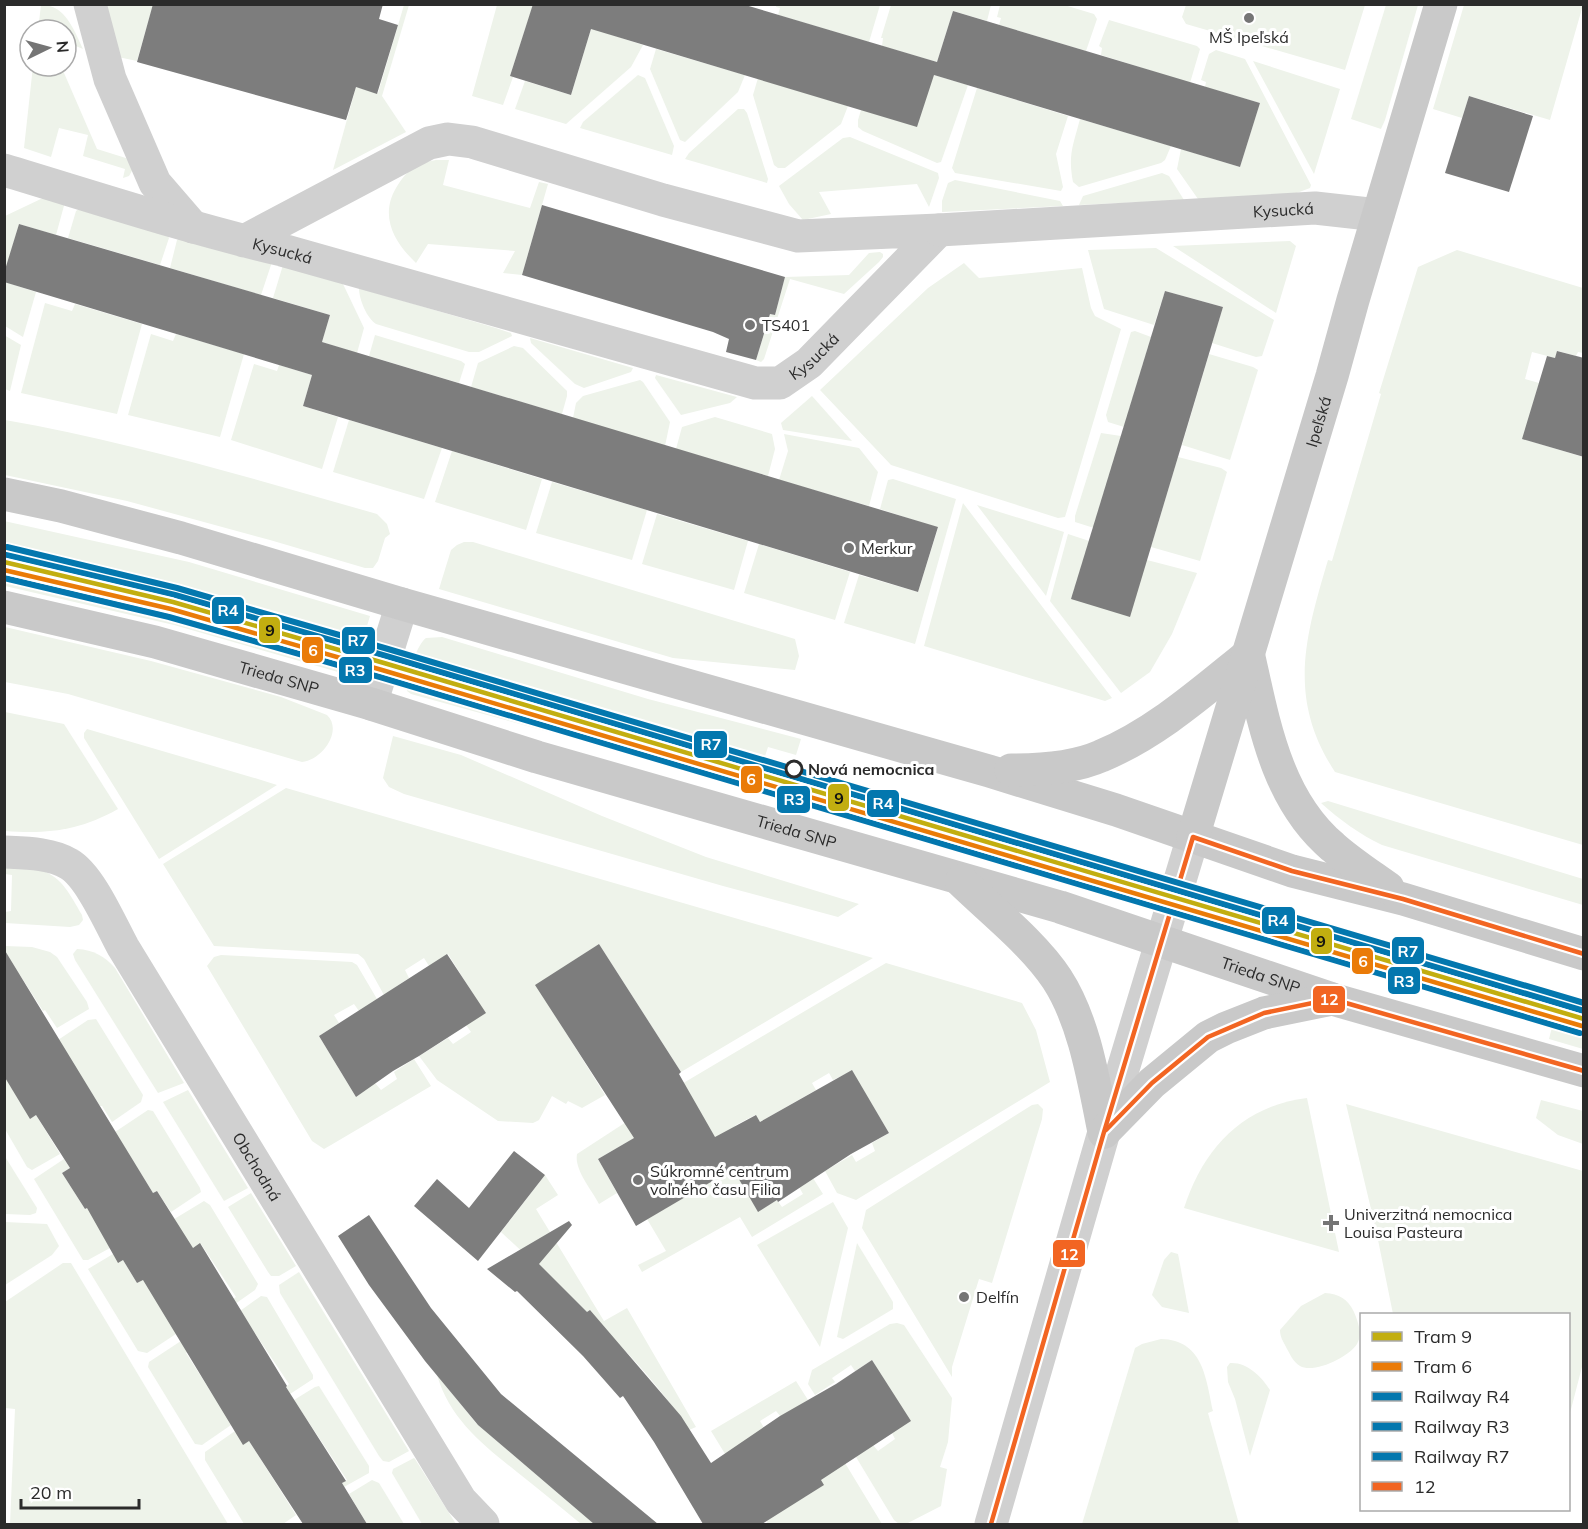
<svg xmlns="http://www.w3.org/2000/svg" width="1588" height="1529" viewBox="0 0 1588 1529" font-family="Mulish,sans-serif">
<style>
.green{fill:#eef3ea}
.building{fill:#7d7d7d}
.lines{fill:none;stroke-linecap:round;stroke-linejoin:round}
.street{stroke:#d0d0d0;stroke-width:33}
.secondary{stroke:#c9c9c9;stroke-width:33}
.bus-1-casing{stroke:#fff;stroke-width:9}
.bus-1{stroke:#f26522;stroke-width:4.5}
.rail-1-casing{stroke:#fff;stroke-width:10}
.rail-2-casing{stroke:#fff;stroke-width:10}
.rail-3-casing{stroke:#fff;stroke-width:10}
.rail-1{stroke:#0377ae;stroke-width:6}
.rail-2{stroke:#0377ae;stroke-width:6}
.rail-3{stroke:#0377ae;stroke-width:6}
.tram-1-casing{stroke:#fff;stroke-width:9}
.tram-2-casing{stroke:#fff;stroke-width:9}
.tram-1{stroke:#c2ae10;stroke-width:4.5}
.tram-2{stroke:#ea7b08;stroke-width:4.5}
.poi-dot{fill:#757575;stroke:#fff;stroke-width:2}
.stop-dot{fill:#fff;stroke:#2b2b2b;stroke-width:3}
.labels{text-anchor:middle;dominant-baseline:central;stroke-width:6;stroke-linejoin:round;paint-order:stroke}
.poi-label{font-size:16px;fill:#2b2b2b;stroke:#fff;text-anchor:start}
.street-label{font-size:16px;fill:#2b2b2b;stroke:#fff}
.stop-label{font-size:16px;font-weight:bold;fill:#2b2b2b;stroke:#fff;text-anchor:start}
.line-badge{stroke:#fff;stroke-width:2}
.badge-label{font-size:16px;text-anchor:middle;font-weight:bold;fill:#fff}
.pale-badge-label{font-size:16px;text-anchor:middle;font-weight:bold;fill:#111}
</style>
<rect width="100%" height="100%" fill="#fff"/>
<g class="green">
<path d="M777,4l103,1 -11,37 -91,-27 2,-7 -4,-1z"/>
<path d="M1061,4l33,10 3,5 -11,32 -87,-26 2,-7 -4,-1 3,-12z"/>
<path d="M41,5c24,-1 33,25 42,44l-17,-7v-12h-28z"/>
<path d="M104,5h49l-16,56 -19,-4z"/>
<path d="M404,5h5l-27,91 24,36 -73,38 23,-83 22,6z"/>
<path d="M497,5h36l-23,71 3,1 -10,28 -31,-9z"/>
<path d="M891,5h100l-4,16 -34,-10 -16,51 -55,-16 1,-8h-2z"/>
<path d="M1186,5v-1l179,1 -20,65 -159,-46 -4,-7z"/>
<path d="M1386,5h32l-33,115 -4,9 -30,-10z"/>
<path d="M1464,5h119l-33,115 -81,-24 -7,22 -29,-9z"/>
<path d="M598,6l11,28 34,11 -12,22 -65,57 -51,-15 10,-28 46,14z"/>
<path d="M1109,20l88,26 3,3 -10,34 -89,-28 1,-7 -3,-2z"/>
<path d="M656,49l89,26 -7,17 -53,50 -5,-2 -30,-71z"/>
<path d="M1216,50l29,9 66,126 -1,3 -16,6 -96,5 -21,-30 4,-20 59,18 20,-64 -55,-16 1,-5 -5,-2 8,-26z"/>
<path d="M1253,61l87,28 -26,85z"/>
<path d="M33,66h28l36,83 32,10 4,10 -4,7 -6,2 2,-9 -42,-13 5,-21 -29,-7 -8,29 -27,-9z"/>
<path d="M638,75l7,3 29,68 -2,9 -92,-27 3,-6z"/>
<path d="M934,75l34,10 -27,77 -4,1 -74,-32 -5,-4v-7l3,-10z"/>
<path d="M758,78l90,28 -7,18 -56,44h-7l-4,-3 -21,-70z"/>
<path d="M977,88l91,28 -12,38 7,33 -2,4 -106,-18 -3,-5z"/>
<path d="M738,109h6l3,4 21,66 -1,4 -82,-24 4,-6z"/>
<path d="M1080,119l91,27 -6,14 -4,3 -82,24 -6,-5c-5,-28 0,-36 7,-63z"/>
<path d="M850,137l88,36 1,5 -10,29 -12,-23 -98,8 12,22 -28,6 -14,-16 -10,-18 64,-48z"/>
<path d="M436,160h13l-6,25 87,23 9,-26 9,2 -26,91 -19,-2 12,-22 -87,-7 -12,19c-21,-20 -37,-46 -20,-75 11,-18 19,-24 40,-28z"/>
<path d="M1162,173l7,3 15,24 -105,5 4,-9z"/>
<path d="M955,180l105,21 3,5 -121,6v-11l6,-18z"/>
<path d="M45,197l20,5 -9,33 -37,-11 -14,48v-56z"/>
<path d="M82,207l84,24 3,7 -9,27 -92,-27 8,-27z"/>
<path d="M182,236l90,26 -11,33 -91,-27 7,-28z"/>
<path d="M1290,241l6,5 -20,67 -103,-67z"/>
<path d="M1156,248l118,72 -12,36 -6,1 -44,-14 11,-36 -58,-16 -11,34 -50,-16 -16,-59z"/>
<path d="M1457,250l126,38v65l-5,-1 -2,4 -18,-5 -3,7 -23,-6 -7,27 14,4 -16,56 60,18v388l-248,-73c-48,-74 -30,-134 -7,-212l4,1 49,-167 -2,-1 39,-126z"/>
<path d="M880,252l3,2v3l-4,5 -35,32 -54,-15 -26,80 -3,3 -5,-2 14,-46 5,1 10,-38 64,-2 20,-22z"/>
<path d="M964,263l15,15 103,-10 9,40 4,8 26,13 -56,188 -7,1 -167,-53 -71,-75 108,-102z"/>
<path d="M283,265l60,19 21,44 -7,25 -35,-11 8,-27 -57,-17z"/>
<path d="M5,282l31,10 -13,45 -18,-11z"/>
<path d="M359,288l137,40 15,5 1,3 -33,16h-10l-93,-28c-9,-6 -17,-24 -17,-36z"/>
<path d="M45,303l27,8 3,-7 67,20 -25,90 -96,-21z"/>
<path d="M1135,331l16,6 -27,90 -16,-5 -2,-7 25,-83z"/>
<path d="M151,334l22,7 3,-7 68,20 -24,83 -92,-22z"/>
<path d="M4,335l17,10 -11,46 -5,-2z"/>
<path d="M375,335l86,26 4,3 -6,19 -90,-27z"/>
<path d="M530,338l103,30 -2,4 -47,16 -9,-4 -44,-41z"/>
<path d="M514,346l9,2 44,43v5l-5,18 -91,-27 7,-24z"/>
<path d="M1209,354l44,13 5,3 -28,90 -48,-15z"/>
<path d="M254,364l23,7 2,-6 33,10 -9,31 35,11 -16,52 -91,-29z"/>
<path d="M656,375l81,22 -7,6 -49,12 -26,-37z"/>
<path d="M640,380l3,2 27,40 -5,24 -92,-28 3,-15 7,-7z"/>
<path d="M812,396l40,45 -69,-11 -2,-7z"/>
<path d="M715,417l57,17 3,15 -7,27 -92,-27 6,-22z"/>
<path d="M5,420c126,22 249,59 372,94l10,10 3,10 -5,4 -7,23 -5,7h-8l-95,-28 -143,-39 -122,-26z"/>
<path d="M349,420l93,28 -18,51 -91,-27z"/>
<path d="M1101,433l20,3 -27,92 -19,-6v-6z"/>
<path d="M784,434l75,14 19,24 -9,34 -90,-26 9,-29z"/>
<path d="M452,451l90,28 -16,51 -91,-28z"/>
<path d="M1178,457l43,11 6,4 -27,89 -49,-14z"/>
<path d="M893,479l63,20 -41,145 -71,-21 15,-48 59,17 20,-64 -58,-19 8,-29z"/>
<path d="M552,482l95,28 -15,50 -96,-27z"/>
<path d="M963,503l149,195 -7,3 -181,-55z"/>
<path d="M977,505l87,27 -18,64z"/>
<path d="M657,514l91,27 -14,49 -92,-26z"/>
<path d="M4,521l185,41 181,54 -18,60 -178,-51 -169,-39z"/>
<path d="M1068,534l79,26 50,13 -25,61 -22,38 -29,21 -71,-92z"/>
<path d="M464,542h9l322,97 4,17 -4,14 -122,-12 -234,-69 12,-39 6,-5z"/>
<path d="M759,544l91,28 -15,48 -91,-27z"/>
<path d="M5,627l146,34 130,36 46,18c16,15 -4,45 -25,47l-234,-68 -63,-12z"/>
<path d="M442,637l206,62 153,40 -5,16 -28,-8 -12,37 -117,-35 -4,4 -61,-14 -163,-45 -4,-3c-2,-12 10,-47 19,-53z"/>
<path d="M5,712l59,12 54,85c-39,22 -70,25 -113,22z"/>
<path d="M87,729l171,50 19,6 -118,74 -75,-121v-5z"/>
<path d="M393,736l68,19 141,61 104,41 153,47 -21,13 -115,-31 -319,-92 -15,-7 -6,-9z"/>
<path d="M286,788l587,170 -192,114 -82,-128 -63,41 69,110 -23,13 -14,-7 -2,3 -14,-8 -13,24 -6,3 -35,-2 -61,-41 -18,-24 29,-18 5,6 18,-12 -5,-7 19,-12 -37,-59 -19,12 -5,-8 -19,12 4,8 -25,17 -20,-36 -6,-5 -144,-8 -51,-82z"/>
<path d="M1328,801l255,78v26l-201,-60c-23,-11 -42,-25 -61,-42z"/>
<path d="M5,864c47,5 54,9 77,51l1,5 -4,5 -9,2 -65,-4v-11l6,-1 1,-36 -7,-1z"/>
<path d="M5,946l27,1 18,5 7,5 30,45 2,7 -32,19 -12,-18 -2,1 -23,-36 -15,10z"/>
<path d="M77,949c17,1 27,7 38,19l69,115 -26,10 -83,-133 -2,-6z"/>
<path d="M221,955l131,7 5,3 20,34 -18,12 -5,-7 -20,11 5,8 -20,13 37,61 19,-14 6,7 16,-11 -3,-7 20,-13 17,27 -100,59 -7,4 -12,-8 -105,-175 7,-9z"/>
<path d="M886,963l136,40 14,27 14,52 -194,118 -19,-7 -12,-22 27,-16 4,7 19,-11 -3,-8 17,-10 -37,-62 -19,9 -4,-7 -17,10 4,7 -56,32 -5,-7 -19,10 -17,20 -39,-60z"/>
<path d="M96,1019l47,76 -2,7 -29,20 -10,-16h-2l-42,-66 30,-20z"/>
<path d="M1553,1023l30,9v17l-34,-10z"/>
<path d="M5,1071l4,13 21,34 6,-3 24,39 -28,16 -5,-3 -22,-38z"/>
<path d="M188,1090l60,98 -24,13 -61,-99z"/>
<path d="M1307,1098l32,154 -155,-44c19,-59 58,-102 123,-110z"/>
<path d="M1541,1100l42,11v33l-25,-9 -22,-17z"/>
<path d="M1038,1104l5,5 -1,10 -50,164 -13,-4 -27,88v10l-90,-149 4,-18 166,-105z"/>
<path d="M1346,1104l237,67v192l-14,54 -1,-103h-175l-17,-84z"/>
<path d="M148,1110l5,1 47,77 1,4 -30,20 -14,-21 -4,2 -38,-61z"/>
<path d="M640,1113l10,16 -52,30 19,34 -18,11c-7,-14 -25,-34 -22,-50z"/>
<path d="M4,1155l33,53 -1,5 -6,2 -25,-1z"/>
<path d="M64,1159l6,9 -8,5 23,36 5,-3 20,42 -22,12h-5l-49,-81z"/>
<path d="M733,1169l25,42 19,-11 5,7 21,-13 -4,-7 14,-9 10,16 -71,43 -12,-20 -98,55 -4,-7 28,-14 -19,-32z"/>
<path d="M545,1175l13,20 -22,14 68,112 23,-13 69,119 -7,3c-50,-76 -122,-136 -188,-198z"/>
<path d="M251,1193l45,73 -17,10h-8l-3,-4 -40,-65z"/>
<path d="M204,1201l6,4 48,79 -3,6 -20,14 -2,-5 3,-2 -35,-53 -11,6 -19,-29z"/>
<path d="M833,1202l15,26 -28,119 -63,-102z"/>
<path d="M5,1222l42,2 12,22 -7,9 -47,30z"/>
<path d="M857,1243l36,59v7l-50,30 -6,-2z"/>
<path d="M1171,1252l7,2 1,5 10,54 -27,-6 -10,-12 12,-35z"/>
<path d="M113,1254l10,6 14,23 11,-7 34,54 -35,23 -9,-2 -50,-82z"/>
<path d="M63,1263h8l157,261h-218l5,-115 -10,-1v-106z"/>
<path d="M299,1272l110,179 -20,11 -6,-1 -4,-5 -99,-163 -1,-8z"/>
<path d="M1325,1293c14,1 23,6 29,19 4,10 9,22 3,32 -8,13 -43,30 -57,22 -7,-4 -10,-12 -14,-19 -3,-6 -6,-10 -6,-17l21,-24z"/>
<path d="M261,1296l6,1 46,78v4l-23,15 -4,-7 3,-3 -49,-73z"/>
<path d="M897,1323l7,2 48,73 -4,44 -8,25 7,2 -6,37 -35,18h-7l-5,-4 -38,-63 17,-12 5,6 17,-12 -3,-6 18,-12 -38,-61 -17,11 -4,-6 -19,13 3,4 -20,13 -7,-11 4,-14 78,-46z"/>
<path d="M187,1337l7,11 -8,5 25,39 7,-5 13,38 -29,20 -7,-1 -47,-77 1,-5z"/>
<path d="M1161,1339c42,1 45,39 52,72l-5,2 31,111h-157l53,-176 7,-4z"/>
<path d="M1230,1363c17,-1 31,13 40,27l-20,66 -15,-57 -7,-17 -1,-15z"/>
<path d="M437,1375l39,48 119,101h-14c-21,-17 -42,-35 -64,-52 -35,-28 -67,-53 -80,-97z"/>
<path d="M796,1381l12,19 -27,17 -5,-6 -16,10 45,76 18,-12 -2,-5 24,-17 37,61h-114l-57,-93z"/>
<path d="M319,1386l50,80v7l-25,14 -2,-4 5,-3 -53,-80 21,-13z"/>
<path d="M235,1431l14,10 47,74 -13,9h-39l-39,-64v-8z"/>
<path d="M414,1458l1,1 41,65h-34l-30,-51 1,-4z"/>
<path d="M372,1480l7,3 25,41h-37l-18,-30z"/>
</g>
<g class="building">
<path d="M153,4h230l-4,15 19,6 -21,69 -21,-7 -10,33 -209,-58z"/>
<path d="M533,4h209l195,58 16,-51 307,92 -20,64 -306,-92 -17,52 -326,-98 -20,66 -61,-19z"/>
<path d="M1469,96l64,20 -24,76 -64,-19z"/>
<path d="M542,205l243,72 -10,38 -5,-1 -14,46 -30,-8 3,-13 -16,-7 -191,-57z"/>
<path d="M19,224l311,91 -8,27 616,185 -20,65 -615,-186 9,-31 -308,-93v-9z"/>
<path d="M1165,291l58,16 -93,310 -59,-18z"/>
<path d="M1557,351l27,7v99l-62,-18 25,-83 8,2z"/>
<path d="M599,944l82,128 -2,2 36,63 41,-22 4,7 92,-52 37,63 -38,21 -73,48 -1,-2 -19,12 -25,-43 -97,57 -38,-67 36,-21 -99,-153z"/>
<path d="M4,949l149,244 4,-2 36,57 7,-5 87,143 -1,1 60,94 -4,2 25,41h-64l-54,-83 -6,4 -100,-165 -6,3 -14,-23 -5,3 -31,-55 -2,1 -23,-36 8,-5 -34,-53 -6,4 -26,-43z"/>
<path d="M447,954l39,59 -67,43 -26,15 -37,26 -37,-61z"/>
<path d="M514,1151l31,24 -67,86 -64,-55 23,-27 32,29z"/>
<path d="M369,1215l62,93 70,86 157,130h-64l-116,-99 -53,-64 -56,-76 -31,-49z"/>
<path d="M569,1221l3,4 -33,39 48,48 3,-2 91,106 30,47 69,-47 56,-32 36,-24 39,61 -90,59 3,5 -62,39h-59l-49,-82 -31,-46 -3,2 -37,-42 -66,-65 -2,1 -28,-23z"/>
</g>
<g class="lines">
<g class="street">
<path d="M90,4l20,75 45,104 38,44"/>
<path id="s1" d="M4,170c93,28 184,58 278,80l473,133h25l29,-20 130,-133 -141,6 -135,-36 -191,-58 -24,-3 -19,4 -185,98"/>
<path id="s2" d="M939,230l376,-22 63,7"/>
<path d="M371,704l31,-100"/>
<path id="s3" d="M4,852c21,1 47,1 65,12 21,12 42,61 54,83l338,554 22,23"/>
<path d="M991,1524l113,-392 89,-295"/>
</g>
<g class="secondary">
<path d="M4,494l57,12 120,32 221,66 587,167 127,39 176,61 111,28 181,55"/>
<path id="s4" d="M4,607l151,35 216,62 166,53 523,150 272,92 252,72"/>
<path d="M1249,657c15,67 28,143 84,190 17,15 37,28 55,41"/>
<path d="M1011,770c29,0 63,-2 90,-14 55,-23 101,-64 147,-101"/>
<path id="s5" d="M1193,837l139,-461 21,-76 88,-296"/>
<path d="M961,881c31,30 73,63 96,98 28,43 37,104 47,153"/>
<path d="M1104,1132l48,-49 56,-46 18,-9 38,-15 68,-14"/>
</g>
<g class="bus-1-casing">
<g id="bus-1">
<path d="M1106,1130l46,-47 56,-46 56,-24 68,-14 252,72"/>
<path d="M991,1524l113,-392 89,-295 99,34 111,28 181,55"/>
</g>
</g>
<use href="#bus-1" class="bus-1"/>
<g class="rail-1-casing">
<path id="rail-1" d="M6,555l169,40 211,61 1198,355"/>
</g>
<g class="rail-2-casing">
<path id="rail-2" d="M4,578l165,39 211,60 1200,356"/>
</g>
<g class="rail-3-casing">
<path id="rail-3" d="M7,547l170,41 211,61 1196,354"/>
</g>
<use href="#rail-1" class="rail-1"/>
<use href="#rail-2" class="rail-2"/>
<use href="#rail-3" class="rail-3"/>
<g class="tram-1-casing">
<path id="tram-1" d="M4,562l169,40 211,61 1200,356"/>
</g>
<g class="tram-2-casing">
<path id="tram-2" d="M4,570l167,39 211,61 1200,356"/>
</g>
<use href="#tram-1" class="tram-1"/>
<use href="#tram-2" class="tram-2"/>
</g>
<g class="poi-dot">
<circle cx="1249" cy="18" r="6"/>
<circle cx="750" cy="325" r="6"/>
<circle cx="849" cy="548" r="6"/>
<circle cx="638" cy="1180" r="6"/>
<path d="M1328 1214h6v6h6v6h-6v6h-6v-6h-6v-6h6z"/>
<circle cx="964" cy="1297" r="6"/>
</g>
<circle class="stop-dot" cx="794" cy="769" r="8"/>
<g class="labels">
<g class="poi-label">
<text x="1249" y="37" text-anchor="middle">MŠ Ipeľská</text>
<text x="762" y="325">TS401</text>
<text x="861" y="548">Merkur</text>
<text x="650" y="1171">Súkromné centrum<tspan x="650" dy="18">voľného času Filia</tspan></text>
<text x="1344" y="1214">Univerzitná nemocnica<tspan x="1344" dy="18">Louisa Pasteura</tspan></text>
<text x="976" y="1297">Delfín</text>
</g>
<g class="street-label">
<text stroke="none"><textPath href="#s2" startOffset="345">Kysucká</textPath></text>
<text stroke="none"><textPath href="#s1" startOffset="290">Kysucká</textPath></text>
<text stroke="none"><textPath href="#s1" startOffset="849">Kysucká</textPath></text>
<text stroke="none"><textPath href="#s5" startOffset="434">Ipeľská</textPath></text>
<text stroke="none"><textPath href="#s4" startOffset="284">Trieda SNP</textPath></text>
<text stroke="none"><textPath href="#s4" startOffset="824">Trieda SNP</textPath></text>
<text stroke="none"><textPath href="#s4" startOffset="1310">Trieda SNP</textPath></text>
<text stroke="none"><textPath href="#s3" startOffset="424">Obchodná</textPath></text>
</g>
<g class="stop-label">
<text x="808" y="769">Nová nemocnica</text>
</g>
</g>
<g class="line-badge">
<rect x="211" y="596" width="34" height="29" rx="6" fill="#0377ae"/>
<rect x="258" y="616" width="23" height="28" rx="6" fill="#c2ae10"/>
<rect x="341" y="626" width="35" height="29" rx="6" fill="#0377ae"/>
<rect x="301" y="636" width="23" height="28" rx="6" fill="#ea7b08"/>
<rect x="338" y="656" width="35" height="28" rx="6" fill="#0377ae"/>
<rect x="693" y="730" width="35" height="29" rx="6" fill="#0377ae"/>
<rect x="740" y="765" width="23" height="29" rx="6" fill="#ea7b08"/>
<rect x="827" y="783" width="23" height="29" rx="6" fill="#c2ae10"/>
<rect x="776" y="785" width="35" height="29" rx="6" fill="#0377ae"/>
<rect x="866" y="789" width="34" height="29" rx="6" fill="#0377ae"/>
<rect x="1261" y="906" width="35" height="29" rx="6" fill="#0377ae"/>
<rect x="1310" y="927" width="23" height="28" rx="6" fill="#c2ae10"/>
<rect x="1391" y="936" width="34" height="29" rx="6" fill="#0377ae"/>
<rect x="1351" y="947" width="23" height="28" rx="6" fill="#ea7b08"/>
<rect x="1387" y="966" width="34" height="29" rx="6" fill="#0377ae"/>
<rect x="1312" y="985" width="34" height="29" rx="6" fill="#f26522"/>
<rect x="1052" y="1239" width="34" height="29" rx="6" fill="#f26522"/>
</g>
<g class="badge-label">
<text x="228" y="616">R4</text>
<text x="358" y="646">R7</text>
<text x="313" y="656">6</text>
<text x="355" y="676">R3</text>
<text x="711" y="750">R7</text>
<text x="751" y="785">6</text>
<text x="794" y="805">R3</text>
<text x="883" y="809">R4</text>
<text x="1278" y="926">R4</text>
<text x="1408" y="957">R7</text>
<text x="1363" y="967">6</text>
<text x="1404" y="987">R3</text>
<text x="1329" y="1005">12</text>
<text x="1069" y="1260">12</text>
</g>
<g class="pale-badge-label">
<text x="270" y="636">9</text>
<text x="839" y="804">9</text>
<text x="1321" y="947">9</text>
</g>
<rect width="1588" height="1529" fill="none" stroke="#2b2b2b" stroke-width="12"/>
<rect x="1360" y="1313" width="210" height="198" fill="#ffffff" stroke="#aaaaaa" stroke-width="1.5"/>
<rect x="1372" y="1332" width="30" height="9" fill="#c2ae10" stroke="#aaaaaa" stroke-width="1.5"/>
<text x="1414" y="1343" font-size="18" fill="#2b2b2b">Tram 9</text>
<rect x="1372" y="1362" width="30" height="9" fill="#ea7b08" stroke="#aaaaaa" stroke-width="1.5"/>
<text x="1414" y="1373" font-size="18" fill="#2b2b2b">Tram 6</text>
<rect x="1372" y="1392" width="30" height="9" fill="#0377ae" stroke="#aaaaaa" stroke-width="1.5"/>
<text x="1414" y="1403" font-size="18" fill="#2b2b2b">Railway R4</text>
<rect x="1372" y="1422" width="30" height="9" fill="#0377ae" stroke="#aaaaaa" stroke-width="1.5"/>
<text x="1414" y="1433" font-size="18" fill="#2b2b2b">Railway R3</text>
<rect x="1372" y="1452" width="30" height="9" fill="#0377ae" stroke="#aaaaaa" stroke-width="1.5"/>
<text x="1414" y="1463" font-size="18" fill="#2b2b2b">Railway R7</text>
<rect x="1372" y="1482" width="30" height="9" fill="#f26522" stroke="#aaaaaa" stroke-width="1.5"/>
<text x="1414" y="1493" font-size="18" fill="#2b2b2b">12</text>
<g transform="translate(48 48) rotate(85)"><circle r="28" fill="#ffffff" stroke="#aaaaaa" stroke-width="1.5"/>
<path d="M0-4.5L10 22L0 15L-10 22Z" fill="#757575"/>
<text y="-9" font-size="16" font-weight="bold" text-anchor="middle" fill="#2b2b2b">N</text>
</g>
<path d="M21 1499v9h118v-9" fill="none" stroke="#2b2b2b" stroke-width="3"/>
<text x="30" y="1499" font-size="18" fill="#2b2b2b" stroke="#ffffff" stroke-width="4.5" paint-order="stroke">20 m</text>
</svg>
